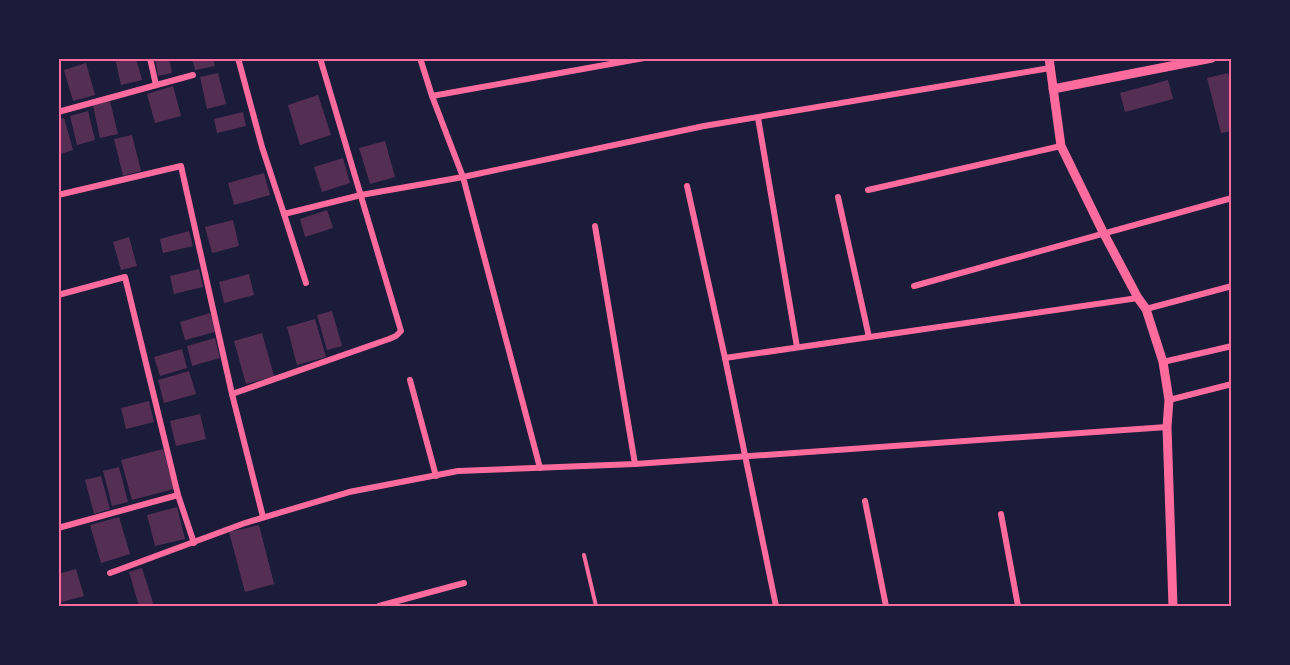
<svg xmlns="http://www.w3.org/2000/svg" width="1290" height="665" viewBox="0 0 1290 665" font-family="'PT Sans Narrow',sans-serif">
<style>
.building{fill:#542f53}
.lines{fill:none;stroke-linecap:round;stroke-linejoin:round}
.service{stroke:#ff6b9d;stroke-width:4}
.minor{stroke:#ff6b9d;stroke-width:6}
.tertiary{stroke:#ff6b9d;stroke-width:9}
.neatline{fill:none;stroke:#ff6b9d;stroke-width:2}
</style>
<rect width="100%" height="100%" fill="#1b1b3a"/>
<g class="building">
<path d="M115,58h21l6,22 -21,5z"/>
<path d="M155,58h14l3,15 -14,3z"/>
<path d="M192,58h21l2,8 -20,4z"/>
<path d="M86,63l9,32 -22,6 -9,-31z"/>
<path d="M218,73l8,31 -19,5 -7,-32z"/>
<path d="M1228,73l4,14v44l-11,2 -14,-55z"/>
<path d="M1168,80l5,19 -48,13 -5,-19z"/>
<path d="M173,86l8,30 -26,7 -8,-29z"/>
<path d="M318,95l13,40 -31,10 -12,-40z"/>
<path d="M110,101l8,33 -18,4 -7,-33z"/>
<path d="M88,111l7,29 -18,5 -7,-29z"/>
<path d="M243,112l3,14 -29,7 -3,-14z"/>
<path d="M64,118l9,32 -15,5v-36z"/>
<path d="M132,135l9,36 -18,5 -9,-37z"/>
<path d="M385,141l10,36 -25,7 -11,-36z"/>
<path d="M343,158l7,25 -28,9 -8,-25z"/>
<path d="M264,173l6,22 -36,10 -6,-22z"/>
<path d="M327,210l6,18 -28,9 -5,-18z"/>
<path d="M233,220l6,26 -27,7 -7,-26z"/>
<path d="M189,231l4,15 -30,7 -3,-14z"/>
<path d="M129,237l8,29 -16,4 -8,-28z"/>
<path d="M199,269l4,18 -29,7 -4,-18z"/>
<path d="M249,274l5,21 -30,8 -5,-21z"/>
<path d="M332,311l10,35 -15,4 -10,-35z"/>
<path d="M210,313l5,19 -30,8 -5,-18z"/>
<path d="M315,319l11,38 -29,8 -10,-38z"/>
<path d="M262,333l12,43 -28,8 -12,-43z"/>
<path d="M215,338l5,20 -28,8 -5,-20z"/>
<path d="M182,349l5,19 -27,8 -6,-19z"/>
<path d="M189,371l7,23 -32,9 -6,-23z"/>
<path d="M149,401l5,21 -28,7 -5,-21z"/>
<path d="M200,414l6,25 -30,7 -6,-25z"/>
<path d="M163,449l11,40 -42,11 -11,-40z"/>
<path d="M119,467l9,35 -16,4 -9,-35z"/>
<path d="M101,476l9,33 -16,5 -9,-34z"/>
<path d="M177,507l8,32 -30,7 -8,-31z"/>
<path d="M119,517l11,37 -29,9 -11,-38z"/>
<path d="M259,525l15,59 -29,8 -16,-60z"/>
<path d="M142,568l12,38h-15l-10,-34z"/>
<path d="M76,569l8,27 -26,7v-29z"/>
</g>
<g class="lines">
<path class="service" d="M584,555l12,51"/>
<g class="minor">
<path d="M150,58l6,27"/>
<path d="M238,58l24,89 22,67 77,-19 102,-18 241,-51 346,-58"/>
<path d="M420,58l12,38 31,81 77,291"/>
<path d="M432,96l212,-38"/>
<path d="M58,112l135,-37"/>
<path d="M758,118l39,229"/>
<path d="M687,186l38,172 51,248"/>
<path d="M868,190l193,-44"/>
<path d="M58,195l123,-29 51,228 31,123"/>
<path d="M838,197l31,140"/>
<path d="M284,214l22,69"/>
<path d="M595,226l40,238"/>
<path d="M914,286l318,-88"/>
<path d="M58,295l67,-18 53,218 16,48"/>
<path d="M1146,309l86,-23"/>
<path d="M725,358l413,-60"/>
<path d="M1163,362l69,-16"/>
<path d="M410,380l26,96"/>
<path d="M232,394l157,-55 7,-3 5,-5 -81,-273"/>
<path d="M1169,400l63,-16"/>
<path d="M865,501l21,105"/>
<path d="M1001,514l17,92"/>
<path d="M58,528l120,-33"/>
<path d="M110,573l135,-50 104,-31 109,-21 177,-7 532,-37"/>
<path d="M379,606l85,-23"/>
</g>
<g class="tertiary">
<path d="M1049,58l12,88 42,86 35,66 8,11 17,53 6,38 -2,27 6,179"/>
<path d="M1053,89l159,-31"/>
</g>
</g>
<rect width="1290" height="665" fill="none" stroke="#1b1b3a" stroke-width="120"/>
<rect x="60" y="60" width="1170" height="545" class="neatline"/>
</svg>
